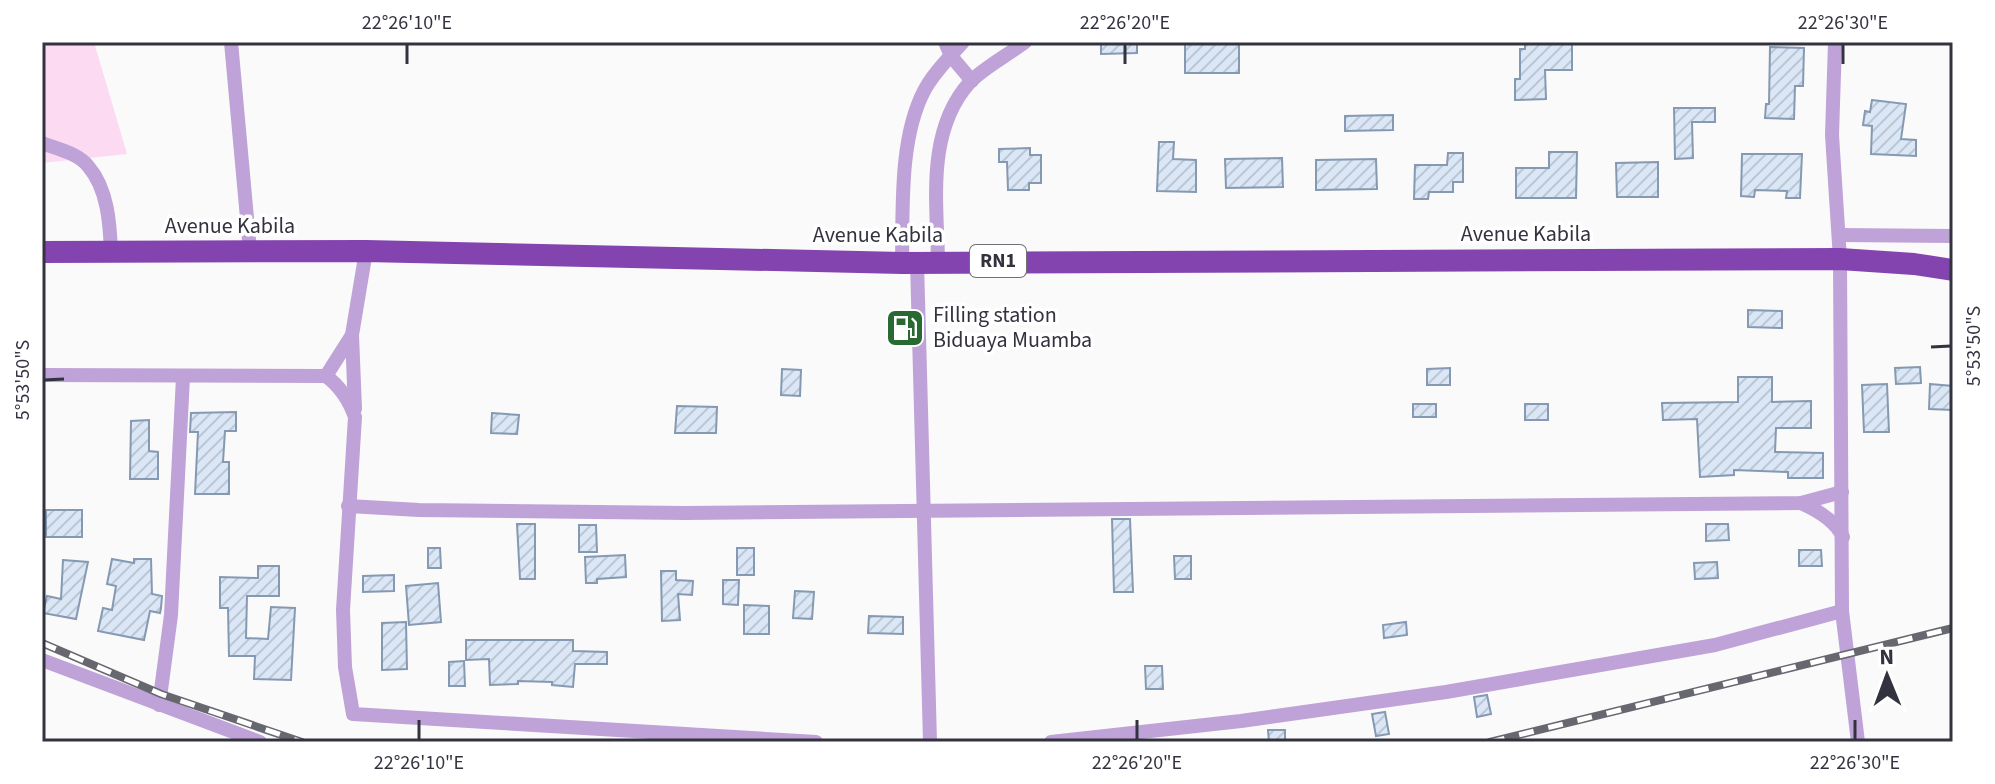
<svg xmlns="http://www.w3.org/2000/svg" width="1995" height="784" viewBox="0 0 1995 784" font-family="'Source Sans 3',sans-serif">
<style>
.green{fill:#fbdaf2}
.building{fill:url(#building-hatch);stroke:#8599b2;stroke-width:2}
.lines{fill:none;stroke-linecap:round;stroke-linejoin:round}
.minor{stroke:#bfa2d8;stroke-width:14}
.trunk{stroke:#8444b0;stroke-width:22}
.rail-casing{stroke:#676770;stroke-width:8}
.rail{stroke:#fff;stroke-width:5;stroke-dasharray:15;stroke-linecap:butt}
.ticks{fill:none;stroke:#32333f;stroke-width:3}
.labels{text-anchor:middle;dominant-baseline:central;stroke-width:7;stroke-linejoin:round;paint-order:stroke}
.shield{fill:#fff;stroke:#707079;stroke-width:2}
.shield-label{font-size:20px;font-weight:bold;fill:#32333f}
.street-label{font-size:22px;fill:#32333f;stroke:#fff}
.poi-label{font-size:22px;fill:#32333f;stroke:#fff;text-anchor:start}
.neatline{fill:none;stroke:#32333f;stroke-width:3}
.ticks-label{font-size:20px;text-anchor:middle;fill:#32333f}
</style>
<defs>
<pattern id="building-hatch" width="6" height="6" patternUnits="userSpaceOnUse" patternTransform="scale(2)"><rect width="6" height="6" fill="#dbe7f6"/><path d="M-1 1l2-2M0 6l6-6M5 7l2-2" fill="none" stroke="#bcc7d4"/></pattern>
</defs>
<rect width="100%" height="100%" fill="#fafafa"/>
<path class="green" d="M42,42h52l33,112 -85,9z"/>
<g class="building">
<path d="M1101,42h36v11l-36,1z"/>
<path d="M1194,42h45v31h-54v-29z"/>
<path d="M1525,42h47v28h-27l1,29 -31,1v-21h5v-30h5z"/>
<path d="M1770,47l34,1 -1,38h-8l-1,33 -29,-1 1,-14h3z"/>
<path d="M1872,100l34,4 -5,35 15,1v16l-45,-2 1,-28 -9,-1 2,-14 5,1z"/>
<path d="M1674,108h41v14h-23l1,36 -18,1z"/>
<path d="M1393,115v15l-48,1v-15z"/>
<path d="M1159,142h15l-1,17 23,1v32l-39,-1z"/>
<path d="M1030,148v7h11v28h-12v7h-21l-1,-28h-8v-13z"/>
<path d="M1549,152h28l-1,46h-60v-30h33z"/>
<path d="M1448,153h15v29h-10v10h-24l-1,7h-14l1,-34h32z"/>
<path d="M1742,154h60l-2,44h-14l1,-7 -32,-1 -1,7 -13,-1z"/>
<path d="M1282,158l1,29 -57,1 -1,-29z"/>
<path d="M1376,159l1,30 -61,1v-30z"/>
<path d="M1658,162v35h-41l-1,-34z"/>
<path d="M1748,310l34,1v17l-34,-1z"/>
<path d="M1920,367l1,16 -25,1 -1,-16z"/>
<path d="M1450,368v17h-23v-16z"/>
<path d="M782,369l19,1 -1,26 -19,-1z"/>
<path d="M1738,377h34v25l39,-1v27h-35l-1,24 48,1v25h-35v-6l-54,-2v5l-34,2 -3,-58 -34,1 -1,-17 76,-1z"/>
<path d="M1887,384l2,48h-25l-2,-47z"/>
<path d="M1930,384l23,2v24l-24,-1z"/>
<rect x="1413" y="404" width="23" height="13"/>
<rect x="1525" y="404" width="23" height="16"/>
<path d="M677,406l40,1 -1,26h-41z"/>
<path d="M236,412v19h-11l-2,31h6v32h-34l3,-62h-8l1,-19z"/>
<path d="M492,413l27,2 -2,19 -26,-1z"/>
<path d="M149,420v31l9,1v27h-28l1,-58z"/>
<rect x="46" y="510" width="36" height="27"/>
<path d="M1112,519h18l3,73h-19z"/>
<path d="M517,524h18v55h-15z"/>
<path d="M1706,524h22l1,16 -23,1z"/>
<path d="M579,525h17l1,27h-18z"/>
<path d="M428,548h12l1,20h-13z"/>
<rect x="737" y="548" width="17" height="27"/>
<path d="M1799,550h22l1,16h-23z"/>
<path d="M625,555l1,22 -29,2v4h-11l-1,-26z"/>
<path d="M1174,556h17v23h-16z"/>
<path d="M112,559l22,4v-4h17l1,35 10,2 -1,12 -1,5 -10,-2 -6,29 -46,-9 5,-23 9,2 4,-24 -9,-2z"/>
<path d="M63,560l25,2 -12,57 -33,-6 4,-17 14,3z"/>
<path d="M1717,562l1,16 -23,1 -1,-16z"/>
<path d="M258,566h21v30h-32l-1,42 22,1 3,-32 24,1 -4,72 -37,-1 1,-23h-26l-1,-48h-8v-31l38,1z"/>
<path d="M661,571h15v9l17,1 -1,14 -14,-1 2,26 -18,1z"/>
<path d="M394,575v16l-31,1v-16z"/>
<path d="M723,580h16l-1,25 -15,-1z"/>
<path d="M438,583l3,39 -32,3 -3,-39z"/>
<path d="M795,591l19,1 -2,27 -19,-1z"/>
<path d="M744,605l25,1v28h-25z"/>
<path d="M869,616l34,1v17l-35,-1z"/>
<path d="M406,622l1,47 -25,1v-47z"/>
<path d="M1406,622l1,13 -23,3 -1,-13z"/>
<path d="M466,640h107v11l34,1v12h-32l-2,23 -21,-2v-3l-34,-1v3l-28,1 -1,-26 -23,1z"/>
<path d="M464,661l1,25h-16v-24z"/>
<path d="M1145,666h17l1,23h-17z"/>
<path d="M1487,695l4,19 -14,3 -3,-20z"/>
<path d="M1385,712l4,22 -13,2 -4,-22z"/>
<path d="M1268,730h17v12h-16z"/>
</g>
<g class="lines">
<g class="minor">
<path d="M231,42l19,209"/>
<path d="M945,42l6,14 21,25"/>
<path d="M1835,42l-3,93 8,124 2,352 16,131"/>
<path d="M42,143c15,6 36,10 46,23 20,23 22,58 23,87"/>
<path d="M1839,235l114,1"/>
<path d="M938,261c-1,-60 -12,-130 32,-179 15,-15 38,-27 55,-40"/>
<path d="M917,262l13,480"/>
<path d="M902,263c1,-53 -3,-124 22,-172 9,-18 26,-34 39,-49"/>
<path d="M352,335l3,74"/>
<path d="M42,375l284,1c15,11 23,24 29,41l-12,193 2,57 8,47 463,28"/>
<path d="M326,376l26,-41 14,-84"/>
<path d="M1801,503c16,7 34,17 42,34"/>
<path d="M348,506l71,4 266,3 1116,-10 41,-11"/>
<path d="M42,660l218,82"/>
<path d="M159,705l12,-90 12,-238"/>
<path d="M1051,742l190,-21 205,-29 269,-47 127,-34"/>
</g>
<path class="trunk" d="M42,252l324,-1 536,12 938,-4 74,5 39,6"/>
<g class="rail-casing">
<g id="rail">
<path d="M42,643l119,51 141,48"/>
<path d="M1490,742l463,-114"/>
</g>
</g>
<use href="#rail" class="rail"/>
</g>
<path class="ticks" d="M407,44v20M1125,44v20M1843,44v20M1931,347l20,-1M44,380l20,-1M419,720v20M1137,720v20M1855,720v20"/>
<defs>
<g id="fuel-square" transform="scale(2)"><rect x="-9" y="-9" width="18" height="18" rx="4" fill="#296932" stroke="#fff"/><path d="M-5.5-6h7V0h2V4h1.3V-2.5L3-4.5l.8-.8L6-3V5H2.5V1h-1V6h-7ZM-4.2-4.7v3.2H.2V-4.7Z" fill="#fff"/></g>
</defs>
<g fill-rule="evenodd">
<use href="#fuel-square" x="905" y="328"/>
</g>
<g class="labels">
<rect class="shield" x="970" y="245" width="56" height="32" rx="6"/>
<g class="shield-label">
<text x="998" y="261">RN1</text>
</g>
<g class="street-label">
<text x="230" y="226">Avenue Kabila</text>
<text x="1526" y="234">Avenue Kabila</text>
<text x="878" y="235">Avenue Kabila</text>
</g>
<g class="poi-label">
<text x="933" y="315">Filling station<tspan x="933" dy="25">Biduaya Muamba</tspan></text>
</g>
</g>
<rect width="1995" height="784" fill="none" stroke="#ffffff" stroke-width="88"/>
<g transform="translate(1887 676) rotate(359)" stroke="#ffffff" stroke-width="6" paint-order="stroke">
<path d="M0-6L14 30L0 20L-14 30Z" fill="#32333f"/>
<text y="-12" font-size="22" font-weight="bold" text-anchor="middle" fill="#32333f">N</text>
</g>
<rect x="44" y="44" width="1907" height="696" class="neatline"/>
<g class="ticks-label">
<text x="407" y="29">22°26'10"E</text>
<text x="1125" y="29">22°26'20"E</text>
<text x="1843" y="29">22°26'30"E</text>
<text transform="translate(1973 346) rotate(-90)" y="7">5°53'50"S</text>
<text transform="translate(22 380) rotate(-90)" y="7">5°53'50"S</text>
<text x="419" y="769">22°26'10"E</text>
<text x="1137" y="769">22°26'20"E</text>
<text x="1855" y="769">22°26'30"E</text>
</g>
</svg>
